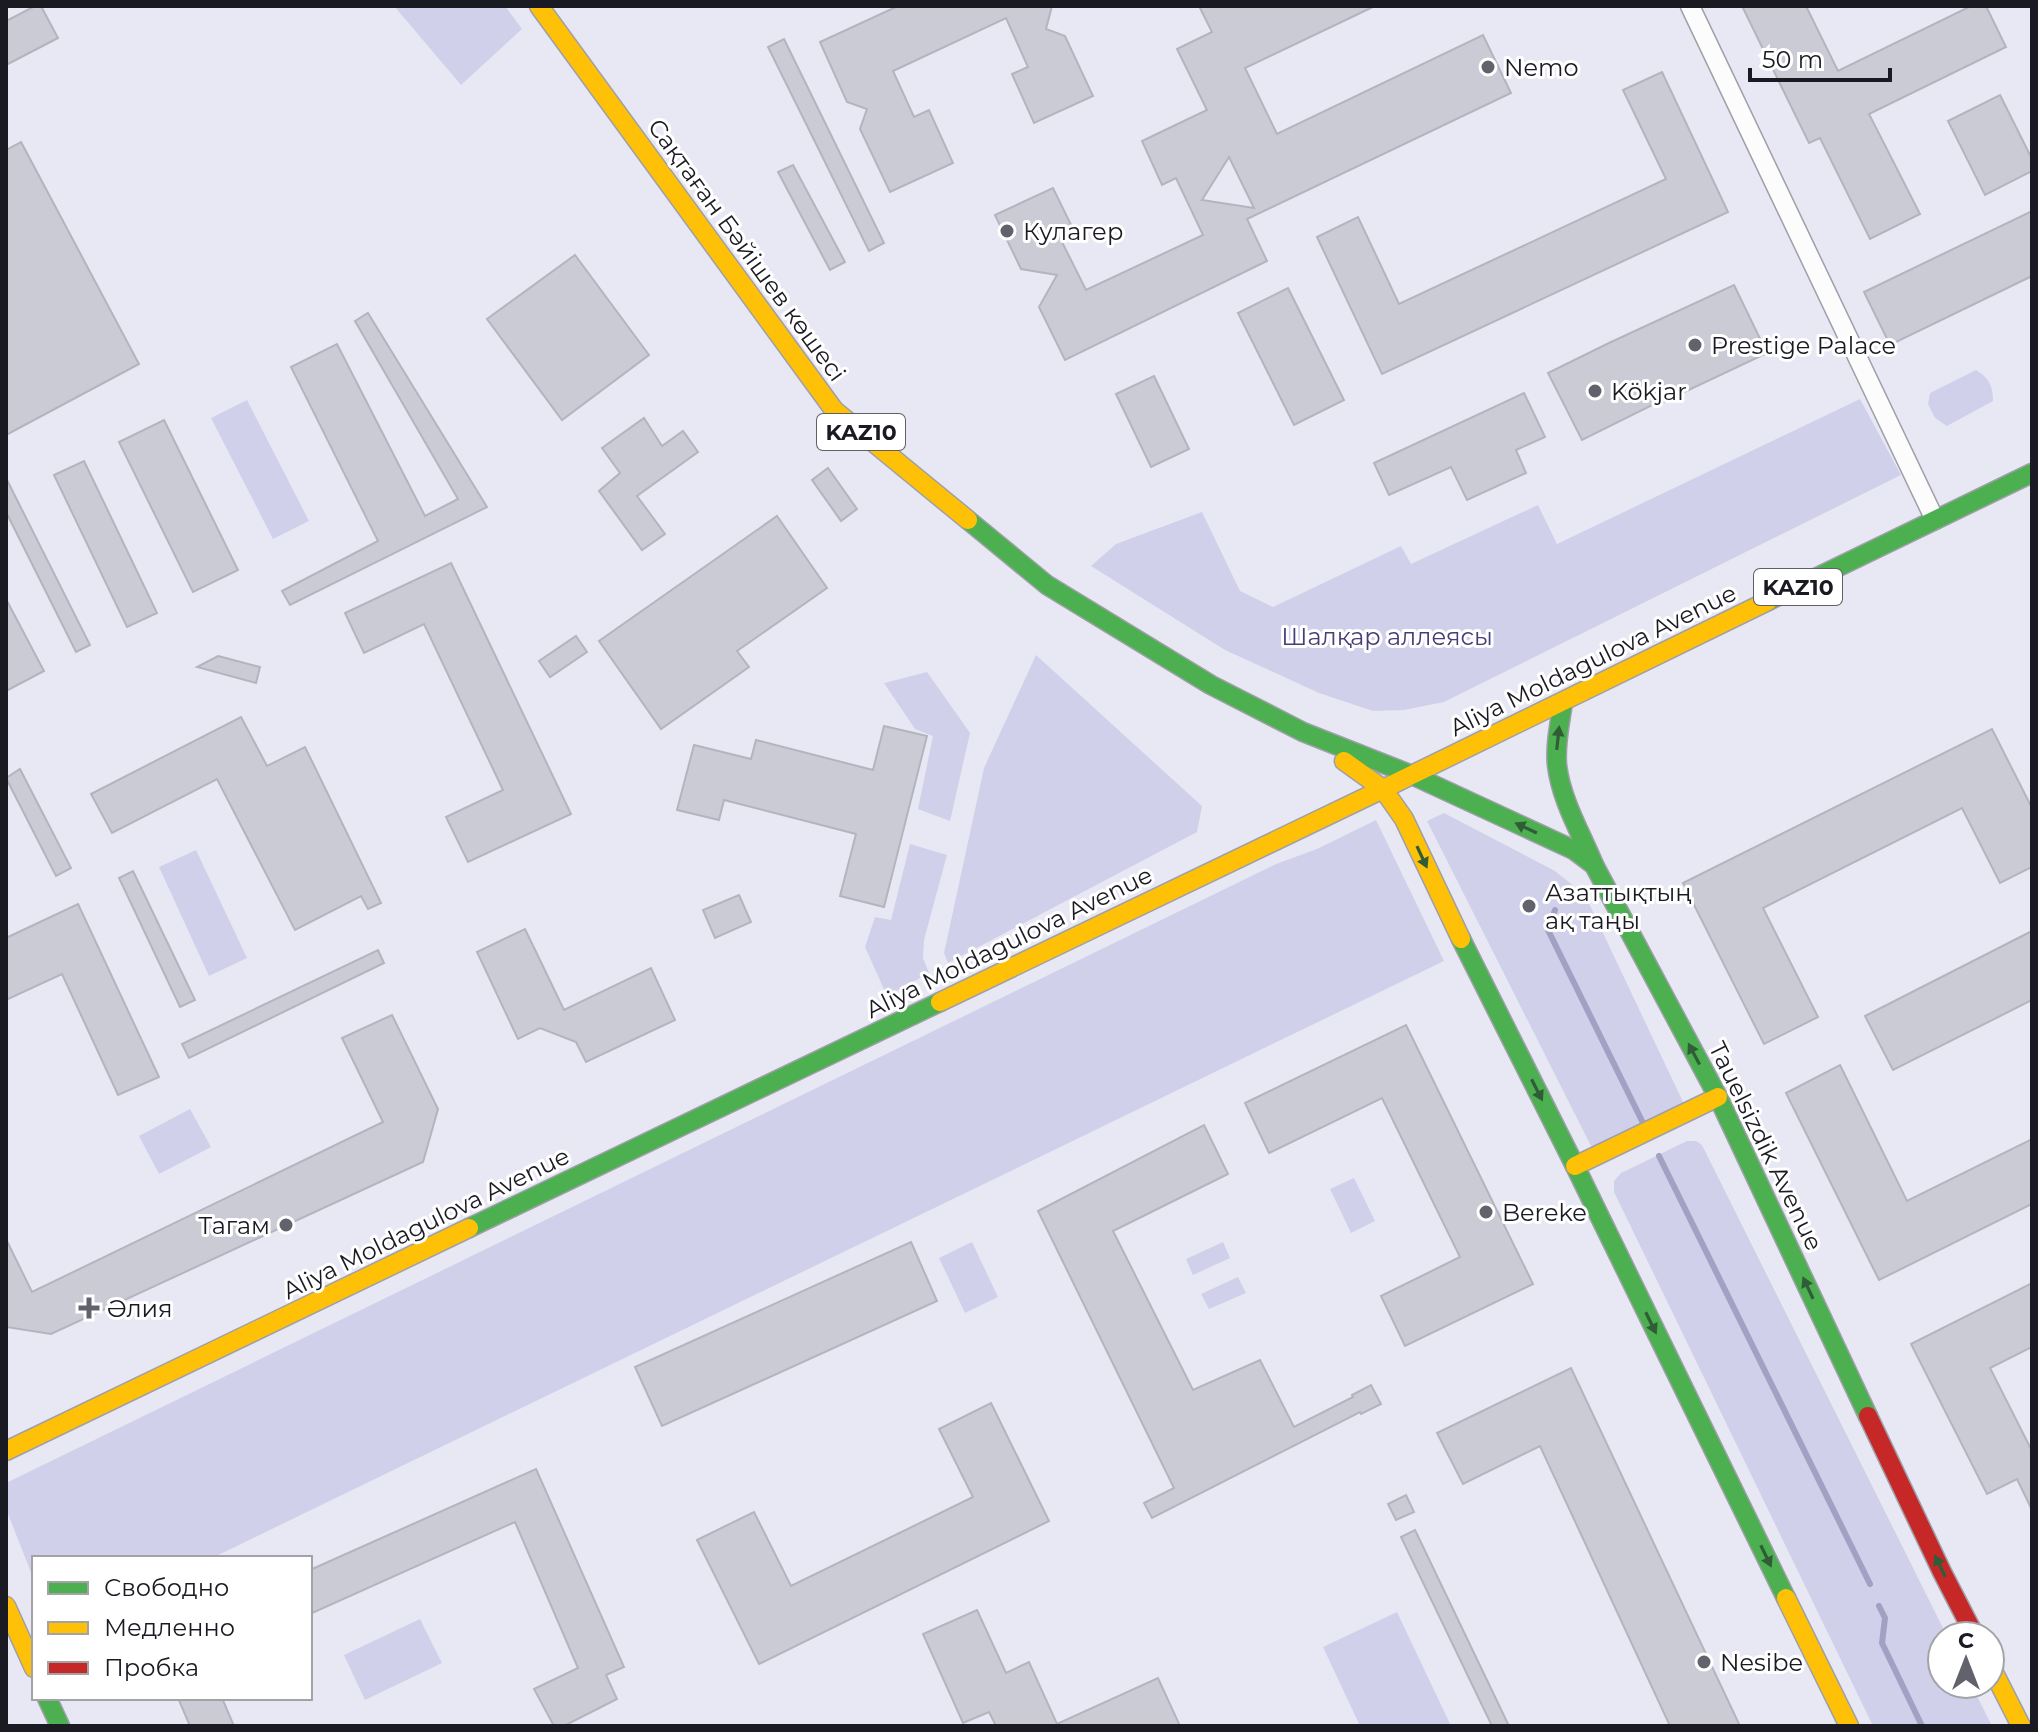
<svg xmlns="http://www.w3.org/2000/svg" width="2038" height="1732" viewBox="0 0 2038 1732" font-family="Montserrat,sans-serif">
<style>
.green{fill:#d1d0ea}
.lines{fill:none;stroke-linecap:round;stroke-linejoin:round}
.stream{stroke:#a2a1c3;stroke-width:6}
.building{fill:#cbcbd5;stroke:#b4b4be;stroke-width:2;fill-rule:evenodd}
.street-casing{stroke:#9f9fa9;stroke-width:21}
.fast-casing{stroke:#9f9fa9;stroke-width:21}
.slow-casing{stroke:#9f9fa9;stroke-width:21}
.jam-casing{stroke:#9f9fa9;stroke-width:21}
.street{stroke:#fcfcfd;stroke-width:18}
.fast{stroke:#4caf50;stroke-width:18}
.slow{stroke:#ffc107;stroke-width:18}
.jam{stroke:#c62828;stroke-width:18}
.oneway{fill:#305d37}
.poi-dot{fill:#62626c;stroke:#fff;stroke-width:3}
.labels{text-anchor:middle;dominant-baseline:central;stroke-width:6;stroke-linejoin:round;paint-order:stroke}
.shield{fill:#fff;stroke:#5f5f64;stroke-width:2}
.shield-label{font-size:22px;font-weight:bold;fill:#1a1a22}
.poi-label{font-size:24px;fill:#1a1a22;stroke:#fff;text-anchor:start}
.street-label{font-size:24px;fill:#1a1a22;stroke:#fff}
.park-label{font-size:24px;fill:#453e78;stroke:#fff}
</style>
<rect width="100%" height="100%" fill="#e8e8f4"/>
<g class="green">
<path d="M394,6h111l17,23 -61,56z"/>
<path d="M1976,370c13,8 17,16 17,31l-46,25 -12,-8 -7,-14 2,-11z"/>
<path d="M1860,399l41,76 -457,227 -40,8 -31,1 -54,-18 -94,-43 -134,-84 25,-22 86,-32 38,79 33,16 128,-61 10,18 127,-59 19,39z"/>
<path d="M247,400l62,121 -36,18 -62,-121z"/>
<path d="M1036,655l166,151 -5,26 -249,131 -4,-10 40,-185z"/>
<path d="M927,672l43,61 -20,88 -32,-12 15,-73 -18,-7 -31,-46z"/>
<path d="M1444,813l111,58 30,24 99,209 -92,44 -165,-327z"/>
<path d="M1376,820l68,141 -1232,597h-178v22l-28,-71v-26l1270,-619 41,-15z"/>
<path d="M910,844l37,11 -23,85 -1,18 6,15 -42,23 -22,-49 10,-30 16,3z"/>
<path d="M196,850l51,108 -38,18 -50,-109z"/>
<path d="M190,1109l21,38 -52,27 -20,-38z"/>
<path d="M1687,1141h9l6,4 245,491h-5v48h29l21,42h-119l-259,-534v-11l7,-8z"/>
<path d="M1354,1178l21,43 -24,12 -21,-44z"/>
<path d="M972,1242l26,55 -33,16 -26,-55z"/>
<path d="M1223,1242l7,16 -37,17 -7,-16z"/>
<path d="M1238,1277l8,16 -37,16 -8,-15z"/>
<path d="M1397,1612l54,114h-91l-37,-79z"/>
<path d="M420,1619l22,44 -77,37 -21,-45z"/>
</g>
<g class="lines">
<g class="stream">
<path d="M1555,910l-7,20 97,197"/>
<path d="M1659,1156l211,428"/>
<path d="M1879,1606l6,12 -3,25 40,83"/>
</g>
</g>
<g class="building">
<path d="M35,6h6l17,32 -52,27v-44z"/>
<path d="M898,6h154l-6,23 19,7 28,60 -59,27 -22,-49 16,-7 -22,-49 -113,53 21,46 15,-7 24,53 -63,29 -30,-63 7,-20 -20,-7 -27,-60z"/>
<path d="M1199,6h176l-130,62 32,66 206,-99 28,58 -264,126 20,42 -202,99 -26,-53 18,-32 -36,-6 -26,-54 58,-27 23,47 -14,7 24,48 117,-55 -27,-57 -14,7 -20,-44 65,-31 -30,-61 35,-17zM1229,157l25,51 -52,-8z"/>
<path d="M1742,6h64l32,65 133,-65h15l20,41 -137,67 51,100 -50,25 -50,-101 -11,5z"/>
<path d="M784,39l100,204 -15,8 -101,-204z"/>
<path d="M1662,72l66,140 -346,162 -65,-137 41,-20 41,87 267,-125 -43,-89z"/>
<path d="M2000,95l32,64v12l-47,24 -37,-74z"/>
<path d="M21,142l118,222 -133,71v-285z"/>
<path d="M793,165l52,97 -15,8 -52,-98z"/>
<path d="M2032,211v65l-142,69 -26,-53z"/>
<path d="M575,255l74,100 -87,65 -75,-101z"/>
<path d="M1734,285l33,68 -112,53 -1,-2 -72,36 -34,-67 61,-30z"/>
<path d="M1288,288l56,112 -50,25 -56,-112z"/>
<path d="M368,313l119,194 -197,98 -8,-14 96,-50 -87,-174 46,-23 88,172 33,-17 -103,-178z"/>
<path d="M1154,376l35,73 -38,18 -35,-73z"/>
<path d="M1524,393l21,44 -29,13 10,23 -59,27 -16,-33 -62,28 -15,-32z"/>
<path d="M644,418l18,28 21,-15 15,21 -61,44 28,38 -23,16 -43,-59 21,-18 -18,-25z"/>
<path d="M164,420l74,150 -45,22 -74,-150z"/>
<path d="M84,461l73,152 -30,14 -73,-152z"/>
<path d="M828,468l29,41 -16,12 -29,-41z"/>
<path d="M6,478l84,167 -14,7 -70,-140z"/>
<path d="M777,516l50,72 -90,63 12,16 -88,62 -62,-88z"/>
<path d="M451,563l120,251 -103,48 -22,-45 57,-27 -79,-166 -60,29 -19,-40z"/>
<path d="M6,599l38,72 -38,20z"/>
<path d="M576,636l11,16 -37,25 -11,-16z"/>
<path d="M218,656l42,11 -4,16 -59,-16z"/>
<path d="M241,717l26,49 38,-19 76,156 -13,6 -7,-13 -66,34 -78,-151 -105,54 -21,-39z"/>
<path d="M884,726l43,10 -43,171 -44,-11 16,-62 -132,-34 -5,20 -42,-10 17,-65 57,14 5,-19 117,30z"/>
<path d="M1992,729l40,79v59l-32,16 -38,-75 -199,100 55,109 -54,27 -81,-161z"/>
<path d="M20,769l51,99 -15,8 -50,-98z"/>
<path d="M133,871l62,129 -15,7 -61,-129z"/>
<path d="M739,895l12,27 -36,16 -12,-28z"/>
<path d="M78,904l81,173 -41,18 -56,-121 -56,26v-62z"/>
<path d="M525,929l39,81 87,-42 24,52 -89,42 -10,-20 -36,-14 -22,11 -41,-87z"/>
<path d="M2032,931v69l-139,70 -28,-54z"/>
<path d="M378,950l6,13 -195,95 -7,-14z"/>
<path d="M392,1015l46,94 -15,53 -372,172 -45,-7v-88l26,53 351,-170 -41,-84z"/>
<path d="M1406,1025l127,259 -128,62 -24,-50 79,-39 -78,-159 -113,55 -24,-50z"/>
<path d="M1840,1065l67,136 125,-62v65l-153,76 -93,-187z"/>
<path d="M1204,1125l24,49 -115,57 80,159 67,-30 34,67 59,-30 -1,-2 19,-10 10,19 -20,10 -1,-2 -208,106 -8,-15 30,-15 -136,-277z"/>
<path d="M911,1242l26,59 -275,125 -27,-59z"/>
<path d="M2032,1283v64l-42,21 42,83v59l-15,-31 -30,15 -76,-150z"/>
<path d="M1571,1368l169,358h-70l-130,-280 -77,38 -26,-51z"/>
<path d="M991,1403l58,118 -290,143 -62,-124 57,-28 37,74 182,-89 -34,-68z"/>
<path d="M536,1469l88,198 -18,8 11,24 -53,27h-10l-20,-37 44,-21 -63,-146 -205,92v-44z"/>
<path d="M1406,1495l8,17 -18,8 -8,-16z"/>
<path d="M1415,1530l94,196h-17l-91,-189z"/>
<path d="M977,1610l29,63 23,-11 28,62 101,-46 22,48h-184l-7,-14 -26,11 -40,-89z"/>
<path d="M178,1698h44l12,28h-44z"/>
</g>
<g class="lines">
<g class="street-casing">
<path id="street" d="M1690,6l245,514"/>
</g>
<g class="fast-casing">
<g id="fast">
<path d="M968,520l79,65 164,100 92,47 109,43"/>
<path d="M1768,601l264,-128"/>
<path d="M1563,702c-3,21 -8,42 -6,63 4,35 24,68 37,100"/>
<path d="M1412,775l162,75 20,15 124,232 150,319"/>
<path d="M1461,939l114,227 211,432"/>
<path d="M469,1228l471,-226"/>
<path d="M47,1698l13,28"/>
</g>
</g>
<g class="slow-casing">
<g id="slow">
<path d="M539,6l295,404 134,110"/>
<path d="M1344,761l39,28 385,-188"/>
<path d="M940,1002l443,-213 21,30 57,120"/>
<path d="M1575,1166l143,-69"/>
<path d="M6,1451l463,-223"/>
<path d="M1786,1598l63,128"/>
<path d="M6,1606l28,62"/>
<path d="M1990,1665l31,61"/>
</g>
</g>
<g class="jam-casing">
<path id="jam" d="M1868,1416l74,156 33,64"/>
</g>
<use href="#street" class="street"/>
<use href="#fast" class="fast"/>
<use href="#slow" class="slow"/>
<use href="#jam" class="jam"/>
</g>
<defs><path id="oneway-solid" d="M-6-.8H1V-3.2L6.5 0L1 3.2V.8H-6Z" transform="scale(2)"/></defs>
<g class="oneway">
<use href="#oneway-solid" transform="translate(1558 738) rotate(-84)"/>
<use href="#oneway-solid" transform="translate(1526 828) rotate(-155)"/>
<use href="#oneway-solid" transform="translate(1422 857) rotate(65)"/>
<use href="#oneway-solid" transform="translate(1694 1054) rotate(-118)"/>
<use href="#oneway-solid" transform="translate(1537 1090) rotate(63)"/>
<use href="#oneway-solid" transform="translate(1808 1288) rotate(-115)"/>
<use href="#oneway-solid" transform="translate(1651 1323) rotate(64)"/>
<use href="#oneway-solid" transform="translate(1766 1556) rotate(64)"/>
<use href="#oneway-solid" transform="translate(1940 1566) rotate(-116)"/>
</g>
<g class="poi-dot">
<circle cx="1488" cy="67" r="8"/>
<circle cx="1007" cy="231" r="8"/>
<circle cx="1695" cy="345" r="8"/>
<circle cx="1595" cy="391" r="8"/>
<circle cx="1529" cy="906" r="8"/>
<circle cx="1486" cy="1212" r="8"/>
<circle cx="286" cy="1225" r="8"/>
<path d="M85 1296h8v8h8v8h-8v8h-8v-8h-8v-8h8z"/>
<circle cx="1704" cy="1662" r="8"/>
</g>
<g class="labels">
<g class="shield">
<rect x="817" y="414" width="88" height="36" rx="6"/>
<rect x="1754" y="569" width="88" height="36" rx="6"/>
</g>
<g class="shield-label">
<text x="861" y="432">KAZ10</text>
<text x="1798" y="587">KAZ10</text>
</g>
<g class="poi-label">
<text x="1504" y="67">Nemo</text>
<text x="1023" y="231">Кулагер</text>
<text x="1711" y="345">Prestige Palace</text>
<text x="1611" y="391">Kökjar</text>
<text x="1545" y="892">Азаттықтың<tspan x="1545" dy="28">ақ таңы</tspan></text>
<text x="1502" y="1212">Bereke</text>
<text x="270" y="1225" text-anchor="end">Тагам</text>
<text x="107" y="1308">Әлия</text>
<text x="1720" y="1662">Nesibe</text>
</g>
<g class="street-label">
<text transform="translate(747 250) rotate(54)">Сақтаған Бәйішев көшесі</text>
<text transform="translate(1593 660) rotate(-26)">Aliya Moldagulova Avenue</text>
<text transform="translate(1009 942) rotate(-26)">Aliya Moldagulova Avenue</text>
<text transform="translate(1766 1146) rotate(64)">Tauelsizdik Avenue</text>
<text transform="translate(426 1223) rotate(-26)">Aliya Moldagulova Avenue</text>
</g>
<g class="park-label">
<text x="1387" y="636">Шалқар аллеясы</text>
</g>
</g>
<rect width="2038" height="1732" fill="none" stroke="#1a1a22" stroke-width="16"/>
<rect x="32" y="1556" width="280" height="144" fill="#ffffff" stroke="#a3a3a7" stroke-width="2"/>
<rect x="48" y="1582" width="40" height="12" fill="#4caf50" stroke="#a3a3a7" stroke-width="2"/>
<text x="104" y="1596" font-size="24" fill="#1a1a22">Свободно</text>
<rect x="48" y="1622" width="40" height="12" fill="#ffc107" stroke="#a3a3a7" stroke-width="2"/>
<text x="104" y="1636" font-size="24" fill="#1a1a22">Медленно</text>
<rect x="48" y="1662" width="40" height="12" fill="#c62828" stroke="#a3a3a7" stroke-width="2"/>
<text x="104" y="1676" font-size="24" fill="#1a1a22">Пробка</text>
<g transform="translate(1966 1660)"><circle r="38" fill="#ffffff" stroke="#a3a3a7" stroke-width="2"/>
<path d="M0-6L14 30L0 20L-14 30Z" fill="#62626c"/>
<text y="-12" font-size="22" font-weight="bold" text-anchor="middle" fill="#1a1a22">С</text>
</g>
<path d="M1750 68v12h140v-12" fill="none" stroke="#1a1a22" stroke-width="4"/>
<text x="1762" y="68" font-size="24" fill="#1a1a22" stroke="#ffffff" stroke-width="6" paint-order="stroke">50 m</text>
</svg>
